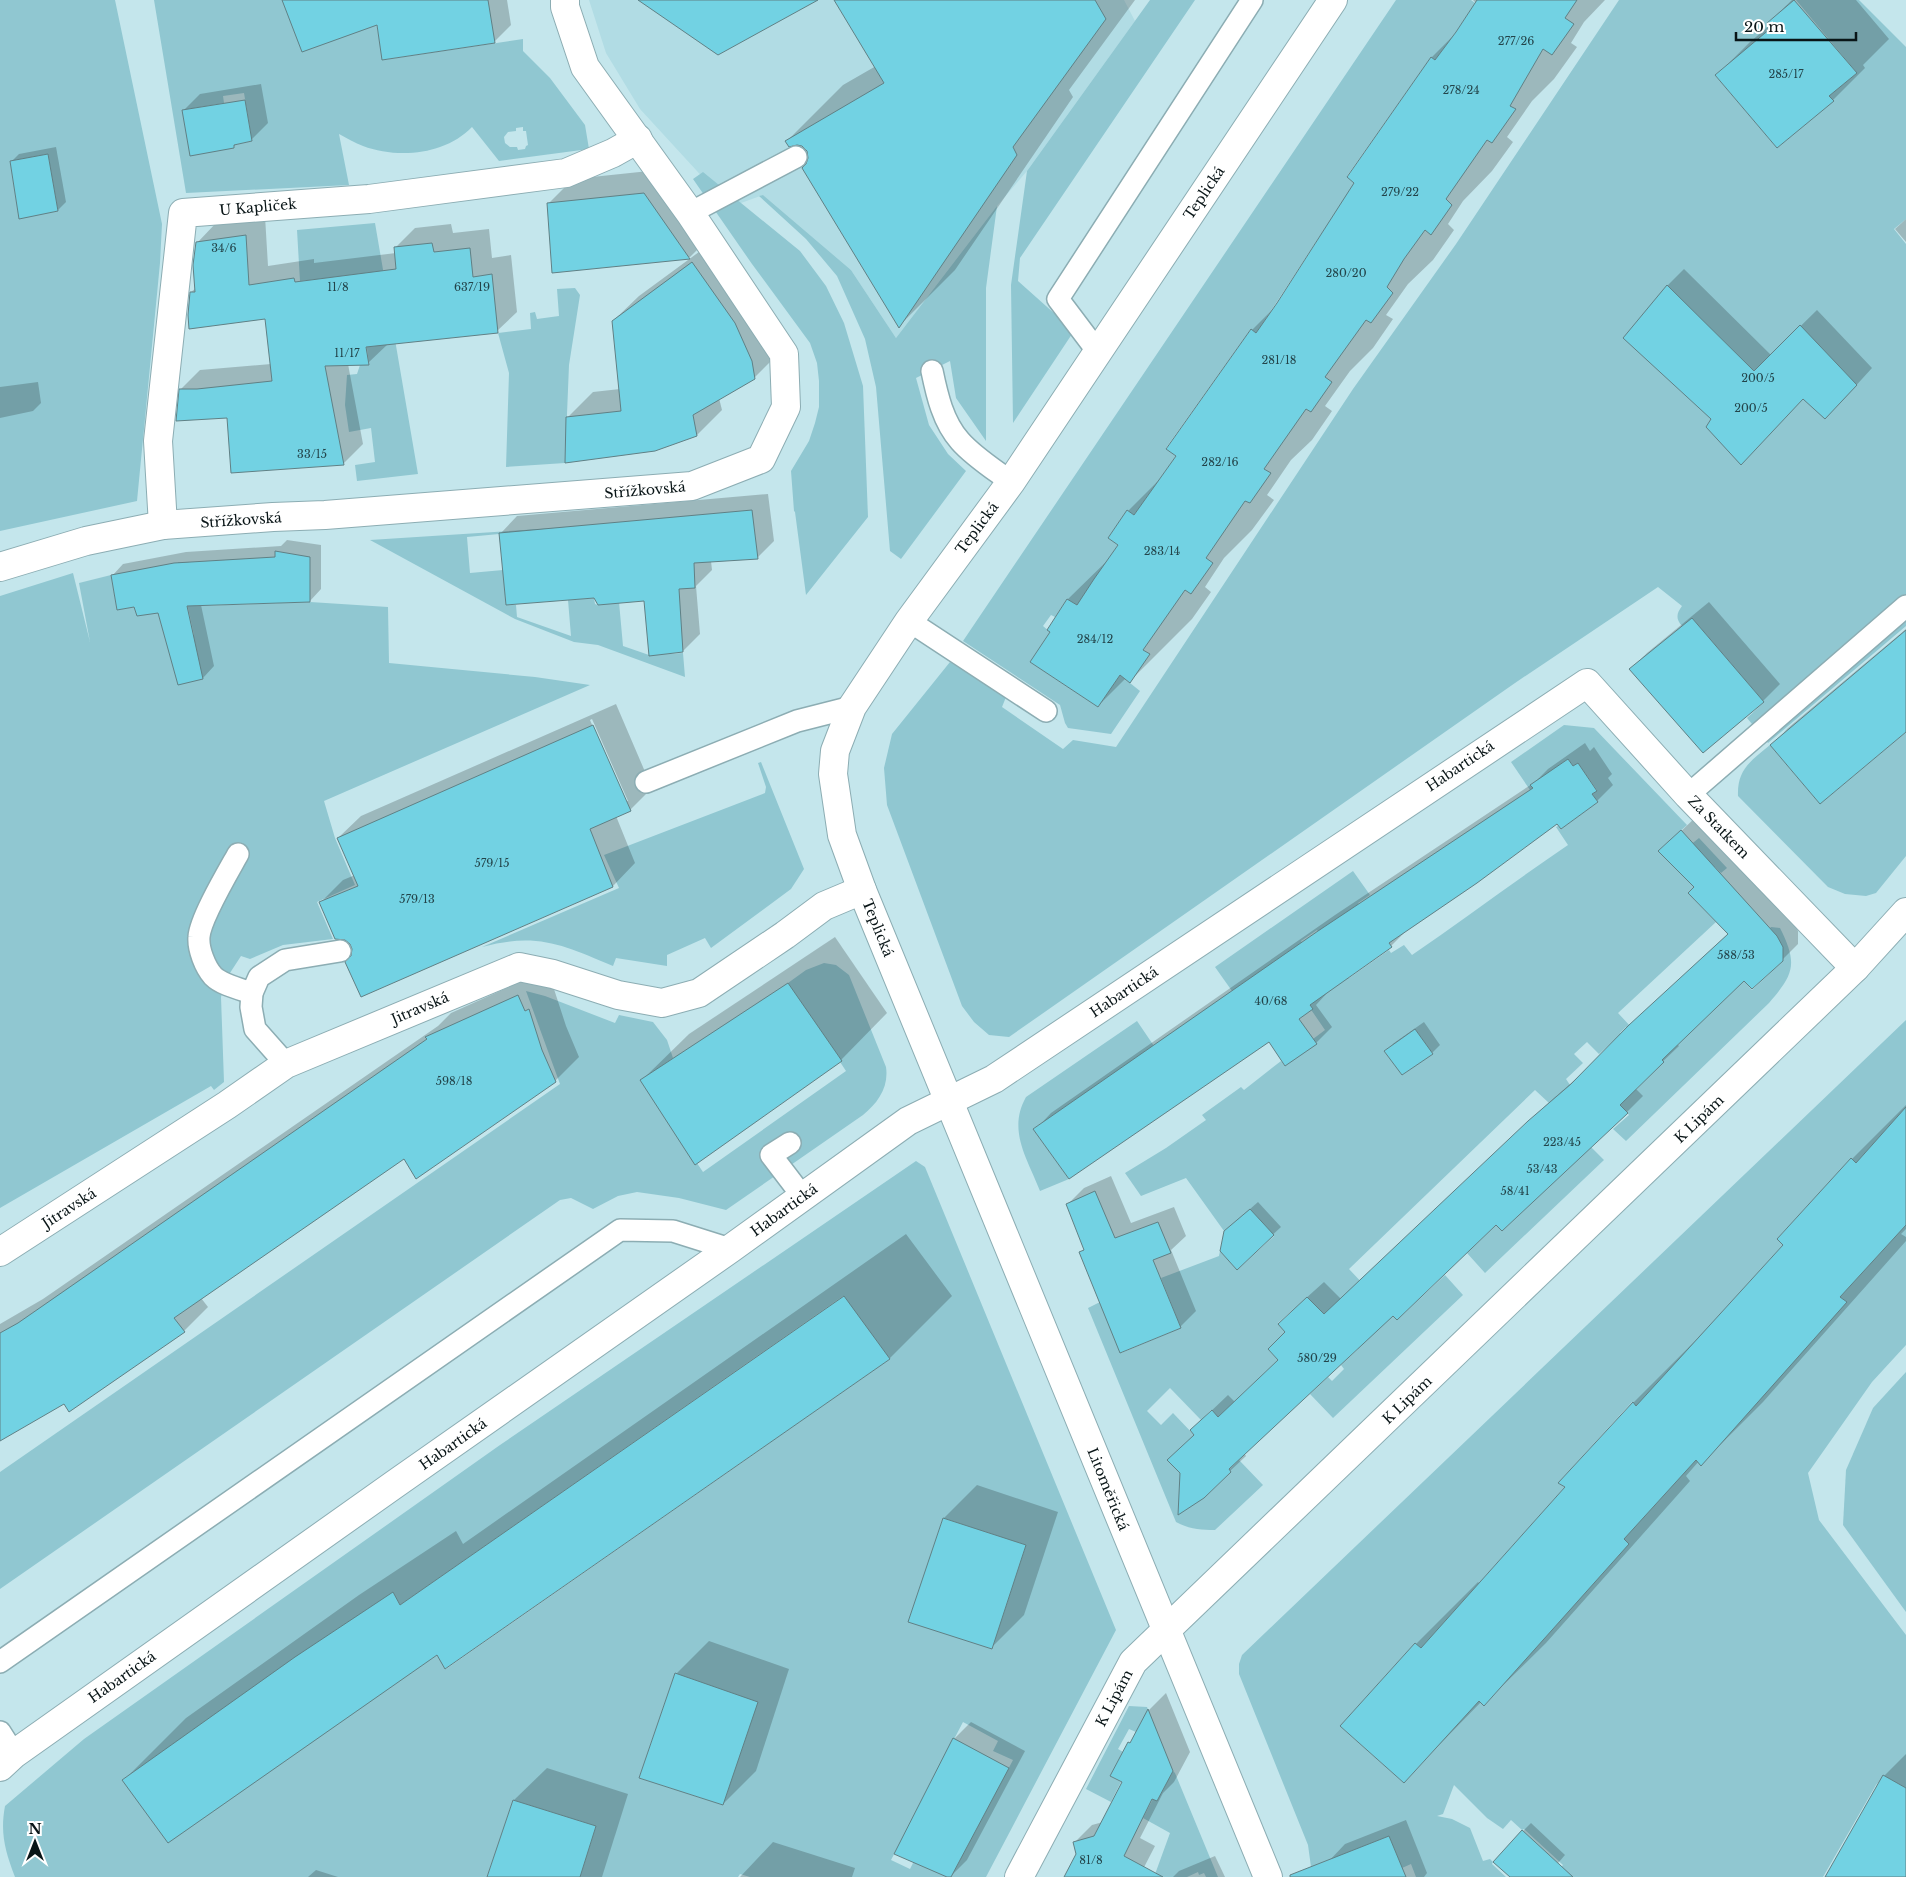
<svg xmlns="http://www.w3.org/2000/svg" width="1906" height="1877" viewBox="0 0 1906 1877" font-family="'Libre Baskerville',serif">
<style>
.built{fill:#b1dce4}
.green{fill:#90c7d1;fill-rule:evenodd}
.shadow{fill:#0003;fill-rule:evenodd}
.building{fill:#72d2e3;stroke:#608085}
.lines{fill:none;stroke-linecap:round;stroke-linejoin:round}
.service-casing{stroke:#8cadb3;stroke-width:24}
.minor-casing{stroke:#8cadb3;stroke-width:30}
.tertiary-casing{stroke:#8cadb3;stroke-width:30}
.service{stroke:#fff;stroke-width:21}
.minor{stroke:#fff;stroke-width:28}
.tertiary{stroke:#fff;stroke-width:28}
.labels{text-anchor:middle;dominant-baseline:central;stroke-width:4.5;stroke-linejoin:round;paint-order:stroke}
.number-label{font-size:11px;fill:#23444a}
.street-label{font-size:14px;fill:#091517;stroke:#fff}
</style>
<rect width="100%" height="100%" fill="#c4e6ec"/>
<path class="built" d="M589,0h535l11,21 -108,150 -30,35 -101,132 -45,-68 -88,-75 -33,12 -90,-98 -34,-56z"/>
<g class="green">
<path d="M0,0h115l47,224 -2,39 -23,238 -137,30zM48,154l10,57 -39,7 -9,-57z"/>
<path d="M154,0h218l11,60 140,-21v12l27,27 35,47 4,24 -90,12 -27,-34c-27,28 -74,32 -109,19 -8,-3 -16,-8 -24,-12l10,51 -163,8zM244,93l8,48 -18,4 -52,-35 42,-7 -1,-7zM523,127v4h3l2,14 -2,1 -1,3 -7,1 -1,-3h-7l-5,-4 -1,-6 4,-5 8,-1v-3z"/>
<path d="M1150,0h45l-175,258 -2,23 56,50 -61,92 -2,-138 16,-114z"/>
<path d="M1396,0h75l4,3 -19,29 -21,28 -4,-3 -84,119 9,9c-36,47 -66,99 -100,148l-6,-3 -84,118 10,8 -42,59 -7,-5 -19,28 10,7 -41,60 -10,-6 -12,18 -4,-2 -8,11 7,6 -20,30 68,45 22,-32 20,16 -29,43 -43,-6 -3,-5 -5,-18 -97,-64z"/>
<path d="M1619,0h175l-27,23 4,6 -56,46 62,73 56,-47 -4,-5 28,-23 -61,-73h63l47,47v172l-12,10 12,15v382l-138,117 -21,-25 17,-16 -72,-84 -10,8c-7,-8 -5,-13 0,-20l-24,-19 -143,96 -506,354 -20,-2 -15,-13 -12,-16 -75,-201 -3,-37 8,-34 58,-72 56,35 -4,10 61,42 10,-9 43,7 237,-358 103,-145z"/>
<path d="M703,172l97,79 26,35 18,37 19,63 5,131 -62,78 -11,-83 -1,-1 -3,-40 18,-30 6,-18 4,-16v-26l-2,-18 -7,-20 -58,-79 -59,-85z"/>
<path d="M763,195l88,75 45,68 101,-132 -11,82v153l-30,-43 -6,-37 -34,17 13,47 19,29 18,17 -65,88 -11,-8 -14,-164 -11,-48 -28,-63 -31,-37 -47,-43z"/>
<path d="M375,223l43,251 -61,7 -2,-16 20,-3 -4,-34 -22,4 -4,-27 2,-30 10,-1 3,-9 9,-2 -12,-88 -57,6 -3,-51z"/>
<path d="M575,288l5,7 -11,70 -4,98 -59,4 3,-94 -11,-40 33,-4 -1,-16 5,-1 2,7 22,-3 -2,-27z"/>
<path d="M587,526l-120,11 3,36 33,-3 3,35h10l1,12 54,19 -3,-36 26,-2 1,6 3,1 21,-3 4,44 26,9 34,-2 2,24 -87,-32 -24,-3 -59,-23 -145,-79z"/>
<path d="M178,562h11l1,31 6,13 114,-4 78,5 1,56 146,14 55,8 -266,116 11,37 20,47 -38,17 16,37 -50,6 -33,14 -9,-3 -13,20 -7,21 3,85 -10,8 -3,-4 -211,122v-612l73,-23 17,69 -11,-59 32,-8 6,35 17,-3 24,6 8,28 28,-6z"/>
<path d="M1564,725l30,3 93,97 -29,26 11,11 30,-24 28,30 -6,5 -6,-6 -27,26 28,29 -98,91 14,15 -3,2 -3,-3 -6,6 1,1 -22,20 -12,-12 -13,12 9,9 -17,16 4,6 -21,18 -14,-13 -186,179 48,51 48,-45 18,20 -130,123 -23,-24 18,-17 4,4 12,-12 -3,-4 17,-16 -51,-52 -29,26 7,9 -17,17 10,11 -60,57 -7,-7 -10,10 -31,-32 -23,23 14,14 12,-12 21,22 -26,25 17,18c-7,7 -7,12 -2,21l21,-1 27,-26 -2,-2 10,-10 24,25 -48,45c-14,0 -26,-1 -39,-8l-88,-214 12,-6 21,51 60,-25 -20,-50 58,-22 1,-5 17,19 37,-34 -24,-26 -26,21 -38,-53 -45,18 -16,-23 41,-25 40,-28 -4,-5 39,-28 3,3 37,-29 4,5 28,-27 12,-9 -48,-70 -45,31 -17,-24 138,-96 17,24 -12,8 3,4 -40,29 -4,-6 -16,11 23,35 25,2 40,-28 2,3 13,-8 8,10c52,-36 103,-74 156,-110l-12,-18 2,-1 3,3 37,-27 -6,-8 5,-4 -19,-27 -5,3 -5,-7 -37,26 2,3 -3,2 -19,-28zM1415,1029l18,25 -31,21 -18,-24z"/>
<path d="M1906,732v124l-30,37 -10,3 -21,-2 -17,-7 -90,-91c-1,-27 13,-35 32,-51l50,59z"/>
<path d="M761,762l43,107 -13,20 -80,59 -6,-10 -38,17v11l-51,-8 -3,8c-50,-21 -76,-34 -131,-19l137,-59 -15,-33 161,-62 1,-6 -8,-24z"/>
<path d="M1771,927l9,1c18,36 14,46 -11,75l-143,138 -13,-12 16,-14 -9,-10 44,-43 -3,-3 83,-78 8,9 31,-29 -13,-33z"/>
<path d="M824,963l12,2 13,10 37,92c3,20 -8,36 -23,48l-137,95 -47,-12 -42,-6 -19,4 -25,13 -22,-11 -11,2 -560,389v-117l560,-388 -34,-93 19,5 70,27 4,-8 34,7 14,18 6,18 -32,22 62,92 143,-101 -58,-88 18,-13z"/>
<path d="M1906,1020v87l-50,56 -5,-5 -74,81 6,6 -147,161 -4,-4 -74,81 7,4 -144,161 -6,-5 -75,83 64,57 75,-82 5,5 145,-162 -5,-5 72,-79 151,-158 -7,-5 66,-72v120l-34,37 -64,91 11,47 87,115v153l-22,-12 -8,9 -53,92h-271l11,-12 -39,-36 -2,1 -11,-10 -8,9 -16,-11 -33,-33 -11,29 -6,2 15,3 18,9 13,33 7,-2 3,3 -1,2 14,13h-90l-5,-13 -9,4 -13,-32 -78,31 -3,-22 -69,-171v-10l3,-9z"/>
<path d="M1137,1021l17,25 -121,83 36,50 -29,12c-12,-32 -33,-60 -14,-94z"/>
<path d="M1591,1147l13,13 -119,113 -18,-20 29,-28 6,6z"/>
<path d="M916,1161l9,6 191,463 -130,247h-35l62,-117 -20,-9 5,-10 -35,-19 -72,138 19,9 4,-8 34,16h-198l-10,-3 -2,3h-158l16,-51 -83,-26 -26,77h-472c-10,-26 -15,-44 -10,-71l79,-67 416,-294zM843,1296l47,63 -444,310 -9,-14 -89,61 -226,64 180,-127 91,-61 7,13zM943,1518l83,27 -34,104 -83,-28zM675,1673l82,29 -34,103 -84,-27z"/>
<path d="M1906,1372v240l-63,-87 3,-55 27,-62z"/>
<path d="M1129,1706l18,1 9,23 -15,-8 -5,10 -7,-3 -11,20 5,3 -13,24 11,6 -10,20 -25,-13z"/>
<path d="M1173,1771l2,2 43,104h-12l-2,-4 -5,2 -1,-3 -11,5h-33l16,-44 -27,-15 10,-19 4,2z"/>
</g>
<g class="shadow">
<path d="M404,0h103l4,25 -16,16z"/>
<path d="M836,0h299l-66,90 4,7 -118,173 -56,56 -89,-168 -2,-8 -5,-5 -16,-4 56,-56 33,-19z"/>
<path d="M1473,0h132l-21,22 -13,21 6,4 -23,32 -22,22 -25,36 6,5 -21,29 -29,30 -15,23 6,6 -21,30 -25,24 -22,31 7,4 -20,29 -23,23 -25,35 7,5 -20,29 -21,20 -24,35 7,5 -22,30 -28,28 -19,29 6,5 -19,27 -62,62 -4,-3 -28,28 -46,-74 -3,-3 19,-30 44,-43 8,-12 8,-33 36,-36 14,-19 74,-126 26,-26 77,-121 -6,-7 83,-119 26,-26 18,-28z"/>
<path d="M1792,0h64l33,39 -26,26 2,3 -32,32 -116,-25 33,-33 20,-17 -2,-2z"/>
<path d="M261,84l7,39 -17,17 -14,3 -4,4 -49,-37 16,-16z"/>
<path d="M56,147l10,55 -8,8 -47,-48 8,-8z"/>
<path d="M668,169l45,65 -23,23 -137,15 -5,-68 25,-25z"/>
<path d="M265,216l3,50 46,-7v4l82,-10 -1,-5 20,-20 36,-4 2,9 36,-4 3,29 19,-3 6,57 -20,19 -109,13 -20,19 -20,1 15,80 -19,19 -116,-46 -47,-28 19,-19 71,-6 -5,-46 -75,-26 5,-4 1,-45 19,-20z"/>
<path d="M1906,219v23l-11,-13z"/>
<path d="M718,238l61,115 -25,25 -35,20 3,12 -25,25 -42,15 -87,-33 25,-25 27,-3 -7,-68 26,-25z"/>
<path d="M1684,269l87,86 46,-45 55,58 -30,33 -38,-3 -180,-60 44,-53z"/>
<path d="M38,382l3,21 -8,8 -33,7v-31z"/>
<path d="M768,494l6,47 -17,17 -46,3 1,9 -16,16 4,48 -17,17 -38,-52 -50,-2 -94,-64 16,-17z"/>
<path d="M287,540l34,5v44l-11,12 -109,4 13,61 -11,12 -44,-67 -24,-6 -23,-29 11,-12 63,-12 95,-6z"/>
<path d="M1709,602l71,82 -17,17 -60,51 -72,-83 16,-16z"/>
<path d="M1906,629v101l-134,15 16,-17z"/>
<path d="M616,704l36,84 -22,22 -14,6 19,47 -22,23 -251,109 -9,-39v-8l-32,-46 22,-22 12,-5 -17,-37 23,-22zM592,719l36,82h-3l-35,-81z"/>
<path d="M1585,743l5,8 4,-4 18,27 -4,4 5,7 -16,16 -39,22 -151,107 -16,16 -64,45 1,1 -12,13 16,22 -16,16 -47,-3 -234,90 16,-17 284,-198 200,-133 13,-13z"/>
<path d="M1698,815l94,105 6,11v13l-16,16 -38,19 -67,65 2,2 -44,42 8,8 -16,16 -125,118 -6,-7 -103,91 -149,139 2,3 -16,15 -35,-37 12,-19 21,-20 7,7 45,-43 15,-51 29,-26 17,17 204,-193 42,-37 60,-59 82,-77 -33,-46 -20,-51z"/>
<path d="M835,937l52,76 -46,47 -199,20 47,-46z"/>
<path d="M542,972l7,16 4,-2 13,40 13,31 -24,24 -151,77 -203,140 7,9 -24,24 -184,108v-115l43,-25 395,-273 13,-13z"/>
<path d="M1424,1022l16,23 -8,8 -46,-2 8,-8z"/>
<path d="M1906,1105v124l-5,5 5,3v4l-143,161 -62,62 -2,-3 -13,15 4,5 -144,162 -62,61 -3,-2 -77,79 12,-137 62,-62 2,2 87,-97 66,-84 62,-62 90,-96 67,-86z"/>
<path d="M1111,1176l20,47 43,-16 12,29 -15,14 25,61 -16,16 -99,-75 4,-3 -17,-45 16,-16z"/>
<path d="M1258,1202l23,25 -44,41 -12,-37z"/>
<path d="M906,1234l46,62 -62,62 -444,309 -8,-14 -314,127 62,-62 173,-123 97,-64 7,13z"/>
<path d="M977,1485l81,27 -34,103 -32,32 -82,-26 34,-103z"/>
<path d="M709,1641l80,28 -33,102 -33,33 -47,-130z"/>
<path d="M1166,1693l24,59 -16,30 -11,11 -23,45 15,8 -16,31h-65l4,-23 -4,-11 18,-18 11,-3 20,-40 -11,-6 37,-66z"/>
<path d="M971,1722l54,29 -58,109 -17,17 4,-138z"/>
<path d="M1906,1754v123h-80l58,-101z"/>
<path d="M547,1768l81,26 -26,83h-114l26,-77z"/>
<path d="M1406,1820l21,53 -3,4h-89l-6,-16 16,-17z"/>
<path d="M1531,1823l34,32 -19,22h-34l11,-46z"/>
<path d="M773,1842l82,26 -3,9h-112z"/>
<path d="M1215,1856l10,21h-52l6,-6z"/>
<path d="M316,1870l22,7h-30z"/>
</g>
<g class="building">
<path d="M282,0h206l7,43 -113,17 -5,-35 -75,27z"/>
<path d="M638,0h180l-100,55z"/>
<path d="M834,0h261l11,19 -93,128 4,8 -118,173 -97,-160 4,-4 2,-6 -1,-7 -5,-5 -5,-1 -8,2 -4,-6 99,-58z"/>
<path d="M1477,0h100l-12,18 9,6 -22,31 -9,-6 -33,57 6,3 -24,34 -5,-3 -41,59 6,6 -21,30 -6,-5 -21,29 -17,28 6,6 -22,30 -5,-3 -41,57 7,5 -21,30 -5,-3 -42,60 7,4 -21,30 -5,-2 -39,57 7,5 -22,31 -6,-4 -42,60 7,4 -20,29 -10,-8 -22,32 -68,-45 20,-30 -3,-2 20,-31 10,6 17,-26 24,-34 -10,-7 19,-28 7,5 42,-59 -10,-7 85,-120 5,4 21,-30 77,-120 -7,-6 84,-120 4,3 21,-28z"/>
<path d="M1794,0l63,73 -28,23 5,5 -57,47 -62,-73 56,-47 -4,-5z"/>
<path d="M245,100l7,41 -18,4v3l-44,8 -8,-46z"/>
<path d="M48,154l10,57 -39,8 -9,-58z"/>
<path d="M644,193l46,66 -138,14 -5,-70z"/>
<path d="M246,235l3,50 45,-7 1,4 101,-13 -2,-22 38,-4 2,9 36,-4 3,29 19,-3 6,59 -132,14 3,18 -44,1 19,99 -113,8 -4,-55 -51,3 3,-32h18l75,-8 -7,-62 -76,10 -1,-14 2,-23h5l-2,-27 3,-23z"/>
<path d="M692,262l43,61 17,38 3,18 -62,36 4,21 -42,15 -90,12 1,-46 55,-6 -9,-90z"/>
<path d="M1667,285l87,86 46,-46 57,60 -32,34 -22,-20 -62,66 -35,-38 5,-8 -88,-81z"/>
<path d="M752,510l6,49 -64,4 1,25 -16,1 4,63 -34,4 -5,-55 -46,4 -4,-7 -88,7 -7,-72z"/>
<path d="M275,551l35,6v45l-123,4 16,73 -25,6 -20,-72 -21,3 -3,-9 -17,3 -6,-35 63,-12 101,-6z"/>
<path d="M1692,618l72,84 -61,51 -74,-84z"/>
<path d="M1906,630v102l-86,72 -50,-59z"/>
<path d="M593,725l38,86 -41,18 23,58 -252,110 -16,-35 6,-6 1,-7 -2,-5 -5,-4 -10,-1 -16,-37 39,-16 -21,-48z"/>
<path d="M1568,759l5,7 5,-3 19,28 -5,3 6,8 -37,27 -4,-5 -80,59 -88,60 3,4 -82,58 3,4 -14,10 18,25 -32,22 -16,-24 -200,137 -36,-50 285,-198 215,-143 -3,-3z"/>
<path d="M1681,830l96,106 6,11v14l-31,28 -8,-8 -82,79 2,2 -44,43 8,8 -126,118 -6,-6 -99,95 -4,-4 -164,153 2,3 -27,26 -26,17 2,-42 -13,-13 27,-25 -4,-5 22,-20 6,7 60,-57 -10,-11 17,-17 -7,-8 29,-27 17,17 204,-193 43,-37 58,-59 99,-91 -40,-41 6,-6 -36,-36z"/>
<path d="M788,983l54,78 -147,104 -55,-85z"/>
<path d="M518,995l7,16 4,-2 13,41 14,32 -140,97 -12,-20 -230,159 11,14 -116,80 -5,-8 -64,37v-108l18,-10 409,-284 -2,-2z"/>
<path d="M1415,1029l18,25 -31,21 -18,-24z"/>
<path d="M1906,1107v118l-66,72 7,5 -146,164 -5,-6 -72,79 5,5 -145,162 -5,-5 -75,82 -64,-57 75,-83 6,5 144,-161 -7,-4 75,-81 3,4 147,-161 -6,-6 74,-81 5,5z"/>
<path d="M1095,1191l20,47 43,-16 13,31 -18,7 28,68 -61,25 -41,-101 5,-2 -18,-46z"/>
<path d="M1250,1209l24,26 -37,35 -17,-19 4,-20z"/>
<path d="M844,1296l46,63 -445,310 -8,-14 -269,188 -46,-63 173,-123 98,-65 7,13z"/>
<path d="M943,1518l83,27 -34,104 -84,-27z"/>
<path d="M675,1673l83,29 -35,103 -84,-27z"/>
<path d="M1148,1709l25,62 -16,30 -5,-2 -28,57 39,21h-99l12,-23 -3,-12 21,-6 28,-54 -12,-6 18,-34 2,1z"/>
<path d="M953,1738l56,30 -58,109h-4l-53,-23z"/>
<path d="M1883,1775l23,13v89h-81z"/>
<path d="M513,1800l83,26 -16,51h-93z"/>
<path d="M1522,1830l51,47h-63l-17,-15z"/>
<path d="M1389,1836l17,41h-116v-2z"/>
</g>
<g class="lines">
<g class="service-casing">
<g id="service">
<path d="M690,213l106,-56"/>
<path d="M1098,352l-40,-53 194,-299"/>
<path d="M932,371c5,24 11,51 28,70 14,16 35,29 51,41"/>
<path d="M909,621l137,90"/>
<path d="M646,782l151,-61 55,-14"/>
<path d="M1688,795l218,-189"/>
<path d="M238,854c-10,18 -38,65 -39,83 -1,12 6,30 14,39 9,9 27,13 39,17"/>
<path d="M286,1064l-31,-35 -4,-22 1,-14 7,-16 26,-17 55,-9"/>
<path d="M790,1143l-19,12 32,42"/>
<path d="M0,1662l620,-432 53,1 57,18"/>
<path d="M0,1732l14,22"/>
</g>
</g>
<g class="minor-casing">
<g id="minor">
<path d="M163,525l-5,-84 25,-228 186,-14 197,-26 47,-20 25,-14"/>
<path d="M0,567l86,-26 77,-16 110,-8 52,-2 367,-29 69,-27 25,-52 -2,-53 -94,-141 -105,-146 -20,-60v-7"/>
<path d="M0,1252l227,-147 59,-41 233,-97 34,7 65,21 44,8 37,-10 86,-58 39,-29 38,-16"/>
<path d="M0,1767l14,-13 381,-270 335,-235 178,-128 86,-42 593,-396 101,112 167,173"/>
<path d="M1019,1877l114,-215 722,-694 51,-56"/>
</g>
</g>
<g class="tertiary-casing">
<path id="tertiary" d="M1268,1877l-406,-987 -20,-55 -9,-61 2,-23 17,-44 57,-86 102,-139 322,-482"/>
</g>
<use href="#service" class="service"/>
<use href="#minor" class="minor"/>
<use href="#tertiary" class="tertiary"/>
</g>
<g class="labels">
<g class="number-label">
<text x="1516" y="41">277/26</text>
<text x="1786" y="74">285/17</text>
<text x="1461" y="90">278/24</text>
<text x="1400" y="192">279/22</text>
<text x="224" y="248">34/6</text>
<text x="1346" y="273">280/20</text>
<text x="338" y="287">11/8</text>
<text x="472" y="287">637/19</text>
<text x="347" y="353">11/17</text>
<text x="1279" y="360">281/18</text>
<text x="1758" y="378">200/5</text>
<text x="1751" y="408">200/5</text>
<text x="312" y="454">33/15</text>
<text x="1220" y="462">282/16</text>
<text x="1162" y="551">283/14</text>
<text x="1095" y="639">284/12</text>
<text x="492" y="863">579/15</text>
<text x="417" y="899">579/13</text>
<text x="1736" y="955">588/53</text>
<text x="1271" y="1001">40/68</text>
<text x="454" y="1081">598/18</text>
<text x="1562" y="1142">223/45</text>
<text x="1542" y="1169">53/43</text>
<text x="1515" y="1191">58/41</text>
<text x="1317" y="1358">580/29</text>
<text x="1091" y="1860">81/8</text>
</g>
<g class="street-label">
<text transform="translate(1204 193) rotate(-56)">Teplická</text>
<text transform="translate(258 207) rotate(-5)">U Kapliček</text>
<text transform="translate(645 490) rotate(-5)">Střížkovská</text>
<text transform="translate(241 520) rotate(-4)">Střížkovská</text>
<text transform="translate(977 528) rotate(-53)">Teplická</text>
<text transform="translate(1460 766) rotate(-34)">Habartická</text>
<text transform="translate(1719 827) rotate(46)">Za Statkem</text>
<text transform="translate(878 928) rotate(68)">Teplická</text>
<text transform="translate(1124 992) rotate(-34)">Habartická</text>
<text transform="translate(420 1008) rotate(-23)">Jitravská</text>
<text transform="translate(1699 1119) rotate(-44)">K Lipám</text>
<text transform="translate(69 1208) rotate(-33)">Jitravská</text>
<text transform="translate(784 1210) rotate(-36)">Habartická</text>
<text transform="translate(1407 1400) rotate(-44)">K Lipám</text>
<text transform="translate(453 1444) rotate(-35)">Habartická</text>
<text transform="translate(1108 1489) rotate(68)">Litoměřická</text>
<text transform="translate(122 1677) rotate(-35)">Habartická</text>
<text transform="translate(1114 1698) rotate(-62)">K Lipám</text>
</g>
</g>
<g transform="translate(35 1842)" stroke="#ffffff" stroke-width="4" paint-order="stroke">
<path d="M0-4L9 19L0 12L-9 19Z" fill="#091517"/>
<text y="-8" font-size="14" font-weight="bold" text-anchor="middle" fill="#091517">N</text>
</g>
<path d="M1736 32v8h120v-8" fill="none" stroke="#091517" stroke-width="2.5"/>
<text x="1744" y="32" font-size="15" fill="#091517" stroke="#ffffff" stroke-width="4" paint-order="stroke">20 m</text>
</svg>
